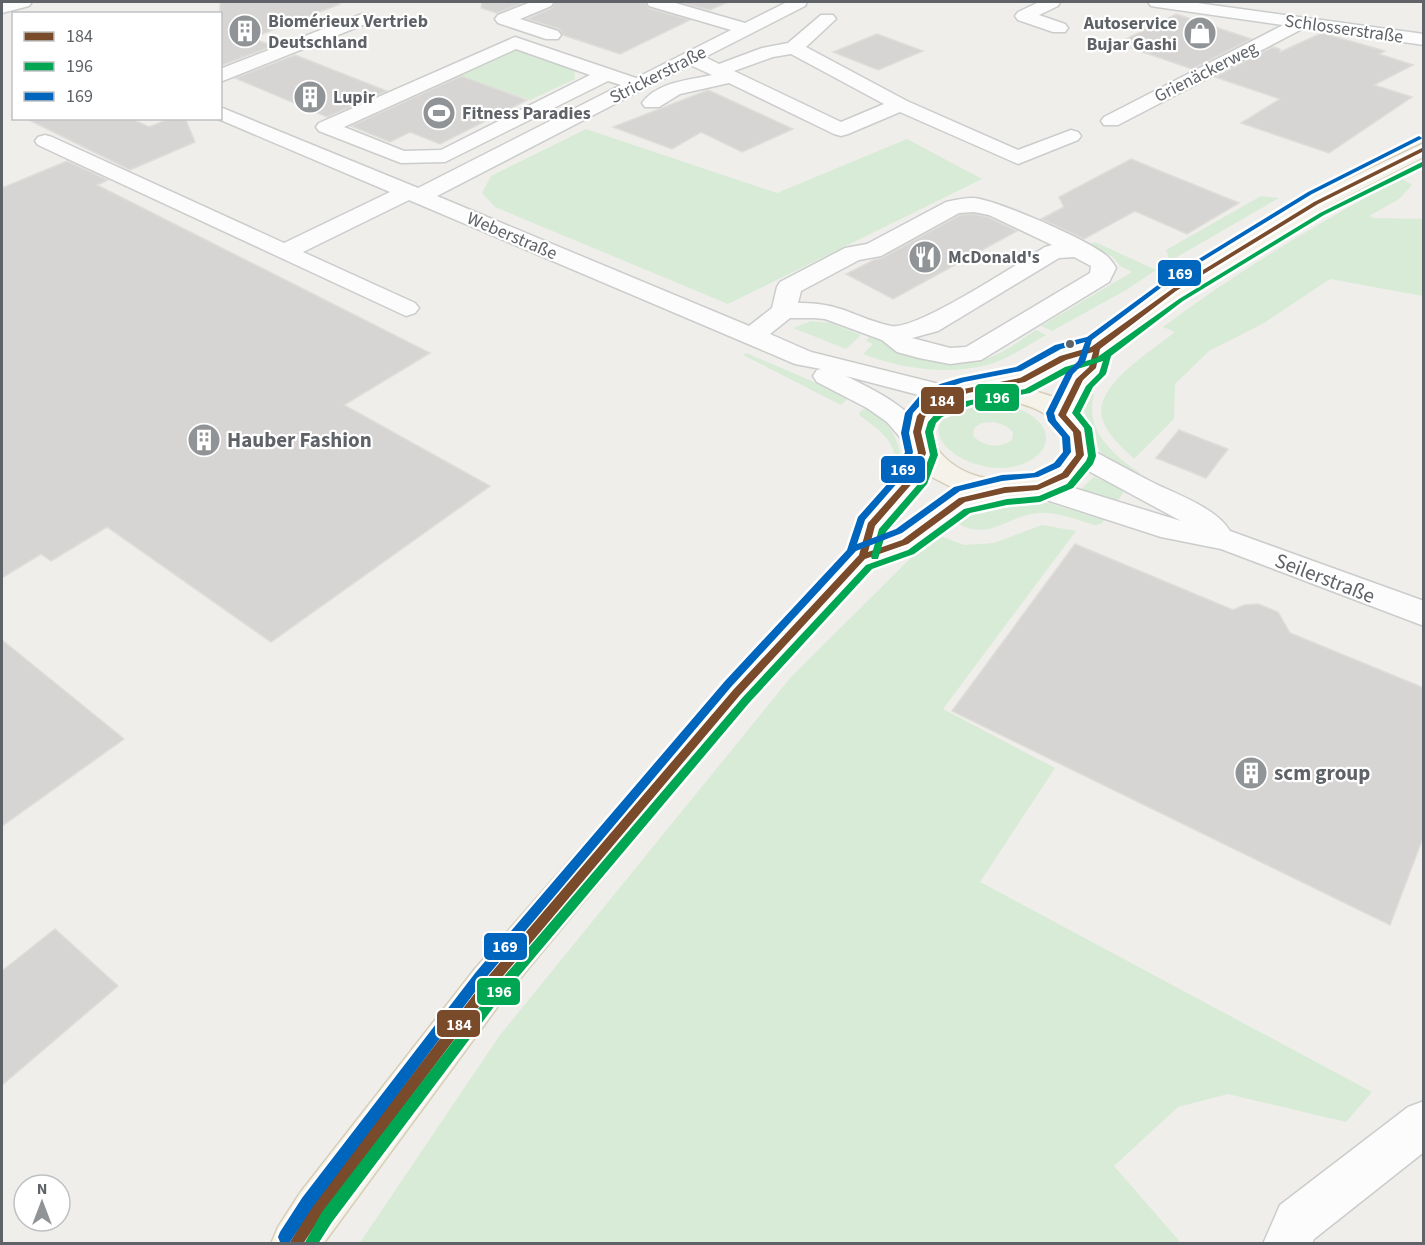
<svg xmlns="http://www.w3.org/2000/svg" width="1425" height="1245" viewBox="0 0 1425 1245" font-family="'Source Sans 3',sans-serif">
<style>
.green{fill:#d8ebd6;fill-rule:evenodd}
.building{fill:#d6d5d3;stroke:#deddd9;stroke-width:1.5}
.lines{fill:none;stroke-linecap:round;stroke-linejoin:round}
.minor-casing{stroke:#cbcccc;stroke-width:3}
.major-casing{stroke:#d7ceb8;stroke-width:3}
.minor{fill:#fdfcfc;fill-rule:evenodd}
.major{fill:#f4f2e9;fill-rule:evenodd}
.bus-1-casing{stroke:#fff;stroke-width:5}
.bus-2-casing{stroke:#fff;stroke-width:5}
.bus-3-casing{stroke:#fff;stroke-width:5}
.bus-1{fill:#7a4b2a;fill-rule:evenodd}
.bus-2{fill:#00a651;fill-rule:evenodd}
.bus-3{fill:#0065bd;fill-rule:evenodd}
.bus-dot{fill:#5f6368;stroke:#fff;stroke-width:2}
.labels{text-anchor:middle;dominant-baseline:central;stroke-width:4.5;stroke-linejoin:round;paint-order:stroke}
.far-poi-label{font-size:18px;font-weight:bold;fill:#5f6368;stroke:#fff;text-anchor:start}
.far-street-label{font-size:18px;fill:#5f6368;stroke:#fff}
.poi-label{font-size:21px;font-weight:bold;fill:#5f6368;stroke:#fff;text-anchor:start}
.street-label{font-size:21px;fill:#5f6368;stroke:#fff}
.line-badge{stroke:#fff;stroke-width:2}
.badge-label{font-size:16px;text-anchor:middle;font-weight:bold;fill:#fff}
</style>
<rect width="100%" height="100%" fill="#efeeea"/>
<g class="green">
<path d="M517,48l57,22 1,9 -45,21 -72,-25z"/>
<path d="M586,129l191,64 130,-54 75,40 -254,125 -233,-97 -13,-14 9,-17z"/>
<path d="M1401,178l11,7 -13,14 -30,17 5,2 49,1v77l-93,-17 -66,44 -55,28 -34,33 -1,35 -40,40c-12,-12 -27,-24 -32,-41 -8,-33 51,-68 73,-86l-12,-5c74,-56 156,-104 238,-149z"/>
<path d="M1261,196l18,2 -109,63 -4,-11z"/>
<path d="M1095,242l61,28 -30,20 -74,41 -11,-5 91,-54 -12,-6 -7,-9 -25,-12z"/>
<path d="M811,321l19,2 31,12 -15,14 -53,-21z"/>
<path d="M1036,330l10,5c-19,11 -38,24 -59,30 -41,10 -85,4 -124,-11l10,-10 -7,-3 3,-4c38,14 82,34 122,20 16,-6 31,-18 45,-27z"/>
<path d="M746,353l103,44 -8,8 -98,-50z"/>
<path d="M1086,390l8,4c-10,36 18,60 46,79l-4,5 -29,-18 -7,-9 -18,-45z"/>
<path d="M973,402c16,1 31,1 46,7 37,15 36,46 -3,57 -45,13 -123,-39 -43,-64zM994,422l12,4 7,6 -1,8c-13,9 -27,7 -39,-4l1,-8 8,-5z"/>
<path d="M867,406c29,19 46,55 21,84l-3,-5c22,-33 3,-50 -25,-69l-1,-3z"/>
<path d="M1094,477l31,13 -9,13 -37,-12z"/>
<path d="M1023,500l26,3 55,17 -3,4 -7,1c-18,-6 -36,-13 -55,-12 -35,3 -52,32 -88,6 28,-16 40,-18 72,-19z"/>
<path d="M1042,525l34,6 -133,178 112,59 -75,114 392,210 -26,30 -118,-28 -50,13 -64,59 67,77 -822,1 141,-209 291,-358 144,-143 29,11 30,-2z"/>
</g>
<g class="building">
<path d="M220,2h119l1,2 -88,34 21,8 -53,20z"/>
<path d="M482,2h44l-29,11 -16,-5z"/>
<path d="M556,2h89l3,6 42,12 -70,34 -57,-19 -4,-6 -32,-10 25,-11z"/>
<path d="M678,2h50l-18,8z"/>
<path d="M1176,14l75,25 -59,30 -61,-21 5,-3 -14,-4z"/>
<path d="M1322,33l63,18 -6,3 34,11 -39,20 38,12 -83,56 -88,-30 39,-24 -65,-22 58,-30 7,2v3z"/>
<path d="M877,34l46,17 -45,19 -45,-18z"/>
<path d="M295,55l92,36 -60,26 -92,-39z"/>
<path d="M461,76l66,24 -87,44 -30,-12 -20,10 -39,-16z"/>
<path d="M708,90l85,39 -51,23 -41,-20 -29,17 -59,-22z"/>
<path d="M25,118h105l19,9 22,-9h14l10,24 -65,28z"/>
<path d="M1131,159l39,16 69,28 -52,31 -52,-23 -51,28 -43,-20 23,-12 -5,-10z"/>
<path d="M67,161l41,19 -11,5 333,168 -86,52 146,81 -219,156 -164,-115 -56,34 -10,-7 -39,24v-390z"/>
<path d="M974,214l14,3 29,14 -124,68 -47,-25 28,-14 8,-2 78,-43z"/>
<path d="M1179,430l49,19 -22,29 -50,-20z"/>
<path d="M1075,544l158,66 11,-5 14,-1 20,8 12,21 134,55v147l-34,90 -438,-214z"/>
<path d="M2,640l122,99 -122,87z"/>
<path d="M55,929l63,57 -116,99v-114z"/>
</g>
<g class="lines">
<g class="minor-casing">
<g id="minor">
<path d="M6,2h26l-3,4 -27,7v-10z"/>
<path d="M531,2h23l-3,4 -31,13 38,12 3,4 -3,4h-12l-48,-16 -3,-4 3,-4z"/>
<path d="M647,2h25l73,21 42,-21h20l-2,4 -100,51 14,7 43,-16 26,-5 33,-28h12l3,4 -30,28 101,54 111,49 53,-20 7,2 3,4 -3,4 -60,24 -118,-52 -52,22 -7,2 -7,-2 -105,-51 -49,11 -21,13h-14l-3,-4c15,-21 47,-23 70,-28l-22,-10 -253,131 312,130 23,-18 5,-21 3,-5 65,-34 22,-4 79,-42c9,-2 18,-4 27,-4 22,1 120,44 135,59 3,3 6,7 8,11l-7,14 -128,78 -31,4 -31,-6 -22,-6 -15,-12 -57,-21 -11,-1h-24l-20,16 41,18 148,37 4,6 -4,6 -10,2 -103,-27c32,16 62,30 83,61l-4,6 -10,3 -10,-3 -18,-21 -20,-14 -50,-26 -4,-6 4,-6 4,-1 -26,-5 -386,-164 -106,52 112,51 4,5 -4,5 -9,3 -368,-171 -3,-4 3,-4 7,-2 7,2 232,106 106,-51 -174,-74h4v-11l198,81 203,-103 -13,-4 -163,81 -44,1 -82,-32 -3,-4 3,-4 196,-86 121,41 95,-48 -82,-24zM516,49l74,26 -149,75 -37,1 -60,-24zM791,54l93,50 -43,18 -107,-51 39,-14zM974,212l15,3 63,30 -7,2c-27,16 -129,84 -154,79 -36,-8 -51,-24 -93,-23l3,-12 58,-31 22,-4 78,-43zM1074,257l17,9 -1,7 -124,74 -16,1 -38,-10 26,-7 121,-73z"/>
<path d="M1039,2h21l-2,4 -19,9 26,9 3,4 -3,4h-12l-35,-12 -3,-4 3,-4z"/>
<path d="M1148,2h42l234,32v11l-120,-17 -186,97h-14l-3,-4 3,-4 179,-92 -126,-18 -6,-1z"/>
<path d="M362,14l6,1 3,4 -3,4 -148,59v-13z"/>
<path d="M1080,446l10,3c19,10 38,21 58,31 24,13 67,26 82,51l194,70v25l-203,-77 -60,-12 -133,-43 -5,-7 5,-7 10,-3 143,44 -111,-60 -4,-6 4,-6z"/>
<path d="M1424,1101v51l-110,87 -2,5h-49l17,-39 128,-98z"/>
</g>
</g>
<g class="major-casing">
<path id="major" d="M1424,143v14l-100,51 -141,87 -74,56 -4,17 -13,15 -15,30 14,21 3,21 -16,24 -19,10 -25,7 -29,3 -33,8 -56,42 -43,16 -124,136 -245,297 -181,246h-52l7,-17 22,-34 174,-223 251,-287 122,-130 13,-35 39,-42 10,-24 -6,-22 2,-10 10,-15 10,-9 17,-8 74,-14 37,-22 35,-10 77,-57 106,-66 37,-21zM1081,361l-14,18 -10,19 -32,-10c20,-5 35,-21 56,-27zM980,397c27,3 67,7 81,34 4,7 4,16 5,24 -13,17 -32,24 -52,25 -13,0 -25,0 -37,-4 -38,-11 -71,-54 -20,-75 7,-3 16,-3 23,-4zM928,475l31,16 -8,2 -57,42 -11,4c7,-26 36,-40 45,-64z"/>
</g>
<use href="#minor" class="minor"/>
<use href="#major" class="major"/>
<g class="bus-1-casing">
<path id="bus-1" d="M1424,147v4l-106,53 -142,87 -76,58 -4,19 -13,12 -17,35 15,17 3,23 -16,22 -30,13 -33,3 -40,9 -57,42 -43,15 -125,136 -247,293 -171,227 -19,29h-14l23,-39 173,-225 249,-291 125,-134 9,-32 40,-45 10,-25 -5,-21 4,-16 11,-13 35,-14 57,-11 40,-22 31,-9 81,-58 142,-87zM1093,352l-4,15 -13,12 -18,36 15,17 3,23 -14,18 -25,12 -32,2 -46,11 -57,42 -34,12 7,-26 41,-47 10,-26 -5,-21 4,-15 9,-10 34,-14 57,-11 41,-22z"/>
</g>
<g class="bus-2-casing">
<path id="bus-2" d="M1424,161v5l-100,49 -141,86 -72,55 -5,18 -13,13 -13,26 12,15 4,28 -3,8 -20,24 -33,14 -33,3 -37,8 -56,41 -42,15 -123,134 -247,293 -170,226 -14,22h-14l18,-32 172,-224 249,-291 123,-132 42,-15 56,-41 43,-10 32,-3 28,-12 19,-23 2,-5 -4,-28 -12,-15 14,-27 13,-13 4,-12 -32,10 -41,22 -59,12 -29,12 -6,6 -3,9 5,23 -11,29 -41,48 -8,27h-6l-1,-2 8,-28 40,-46 11,-28 -5,-23 3,-10 8,-9 30,-12 59,-12 40,-22 31,-9 83,-59 141,-86z"/>
</g>
<g class="bus-3-casing">
<path id="bus-3" d="M1419,136l3,2 -1,1 -109,55 -142,87 -78,59 -7,22 -12,12 -19,39 2,7 14,17 1,15 -11,15 -22,10 -36,4 -42,10 -58,42 -46,18 -125,136 -247,293 -172,228 -22,34 -5,2 -5,-2 -2,-5 2,-5 22,-34 174,-226 249,-291 122,-131 11,-33 40,-45 7,-20 -4,-19 4,-20 16,-19 19,-10 20,-6 56,-11 39,-22 32,-8 79,-58 142,-87zM1085,342l-7,19 -12,12 -20,40 2,8 14,16 1,15 -9,11 -20,10 -32,2 -48,12 -58,42 -39,15 8,-24 41,-47 7,-21 -4,-19 4,-20 14,-15 19,-10 18,-6 57,-11 40,-22z"/>
</g>
<use href="#bus-1" class="bus-1"/>
<use href="#bus-2" class="bus-2"/>
<use href="#bus-3" class="bus-3"/>
</g>
<defs>
<g id="building-disc" transform="scale(1.725)"><circle r="9.5" fill="#919496" stroke="#fff"/><path d="M-4-6H4V6H1V3H-1V6H-4ZM-2.5-4.3h1.7v1.8h-1.7ZM.8-4.3h1.7v1.8H.8ZM-2.5-1h1.7V.8h-1.7ZM.8-1h1.7V.8H.8Z" fill="#fff"/></g>
<g id="shop-disc" transform="scale(1.725)"><circle r="9.5" fill="#919496" stroke="#fff"/><path d="M-5-2.5h2.3a2.7 3.5 0 0 1 5.4 0H5L5.5 6h-11ZM-1.5-2.5h3a1.5 2.3 0 0 0-3 0Z" fill="#fff"/></g>
<g id="stadium-disc" transform="scale(1.725)"><circle r="9.5" fill="#919496" stroke="#fff"/><path d="M0-5a6.5 5 0 1 0 0 10a6.5 5 0 1 0 0-10ZM-3.5-1.8h7v3.6h-7Z" fill="#fff"/></g>
<g id="restaurant-disc" transform="scale(1.725)"><circle r="9.5" fill="#919496" stroke="#fff"/><path d="M-5-6h1v4h1v-4h1v4h1v-4h1v5L-1.5 .5V6h-2V.5L-5-1ZM5-6V6H3V1.5H1.5Q1.5-4 5-6Z" fill="#fff"/></g>
</defs>
<g fill-rule="evenodd">
<use href="#building-disc" x="245" y="31"/>
<use href="#shop-disc" x="1200" y="33"/>
<use href="#building-disc" x="310" y="97"/>
<use href="#stadium-disc" x="439" y="113"/>
<use href="#restaurant-disc" x="925" y="257"/>
<use href="#building-disc" x="204" y="440"/>
<use href="#building-disc" x="1251" y="773"/>
</g>
<circle class="bus-dot" cx="1070" cy="344" r="5"/>
<g class="labels">
<g class="far-poi-label">
<text x="268" y="21">Biomérieux Vertrieb<tspan x="268" dy="21">Deutschland</tspan></text>
<text x="1177" y="23" text-anchor="end">Autoservice<tspan x="1177" dy="21">Bujar Gashi</tspan></text>
<text x="333" y="97">Lupir</text>
<text x="462" y="113">Fitness Paradies</text>
<text x="948" y="257">McDonald's</text>
</g>
<g class="far-street-label">
<text transform="translate(1344 29) rotate(8)">Schlosserstraße</text>
<text transform="translate(1206 72) rotate(-27)">Grienäckerweg</text>
<text transform="translate(658 75) rotate(-27)">Strickerstraße</text>
<text transform="translate(512 236) rotate(23)">Weberstraße</text>
</g>
<g class="poi-label">
<text x="227" y="440">Hauber Fashion</text>
<text x="1274" y="773">scm group</text>
</g>
<g class="street-label">
<text transform="translate(1325 578) rotate(21)">Seilerstraße</text>
</g>
</g>
<g class="line-badge">
<rect x="1157" y="259" width="45" height="28" rx="6" fill="#0065bd"/>
<rect x="974" y="383" width="46" height="29" rx="6" fill="#00a651"/>
<rect x="920" y="386" width="45" height="29" rx="6" fill="#7a4b2a"/>
<rect x="880" y="455" width="46" height="29" rx="6" fill="#0065bd"/>
<rect x="483" y="932" width="45" height="29" rx="6" fill="#0065bd"/>
<rect x="476" y="977" width="45" height="29" rx="6" fill="#00a651"/>
<rect x="436" y="1009" width="45" height="29" rx="6" fill="#7a4b2a"/>
</g>
<g class="badge-label">
<text x="1180" y="279">169</text>
<text x="997" y="403">196</text>
<text x="942" y="406">184</text>
<text x="903" y="475">169</text>
<text x="505" y="952">169</text>
<text x="499" y="997">196</text>
<text x="459" y="1030">184</text>
</g>
<rect width="1425" height="1245" fill="none" stroke="#5f6368" stroke-width="6"/>
<rect x="12" y="12" width="210" height="108" fill="#ffffff" stroke="#bfc1c3" stroke-width="1.5"/>
<rect x="24" y="32" width="30" height="9" fill="#7a4b2a" stroke="#bfc1c3" stroke-width="1.5"/>
<text x="66" y="42" font-size="18" fill="#5f6368">184</text>
<rect x="24" y="62" width="30" height="9" fill="#00a651" stroke="#bfc1c3" stroke-width="1.5"/>
<text x="66" y="72" font-size="18" fill="#5f6368">196</text>
<rect x="24" y="92" width="30" height="9" fill="#0065bd" stroke="#bfc1c3" stroke-width="1.5"/>
<text x="66" y="102" font-size="18" fill="#5f6368">169</text>
<g transform="translate(42 1203)"><circle r="28" fill="#ffffff" stroke="#bfc1c3" stroke-width="1.5"/>
<path d="M0-4.5L10 22L0 15L-10 22Z" fill="#919496"/>
<text y="-9" font-size="16" font-weight="bold" text-anchor="middle" fill="#5f6368">N</text>
</g>
</svg>
